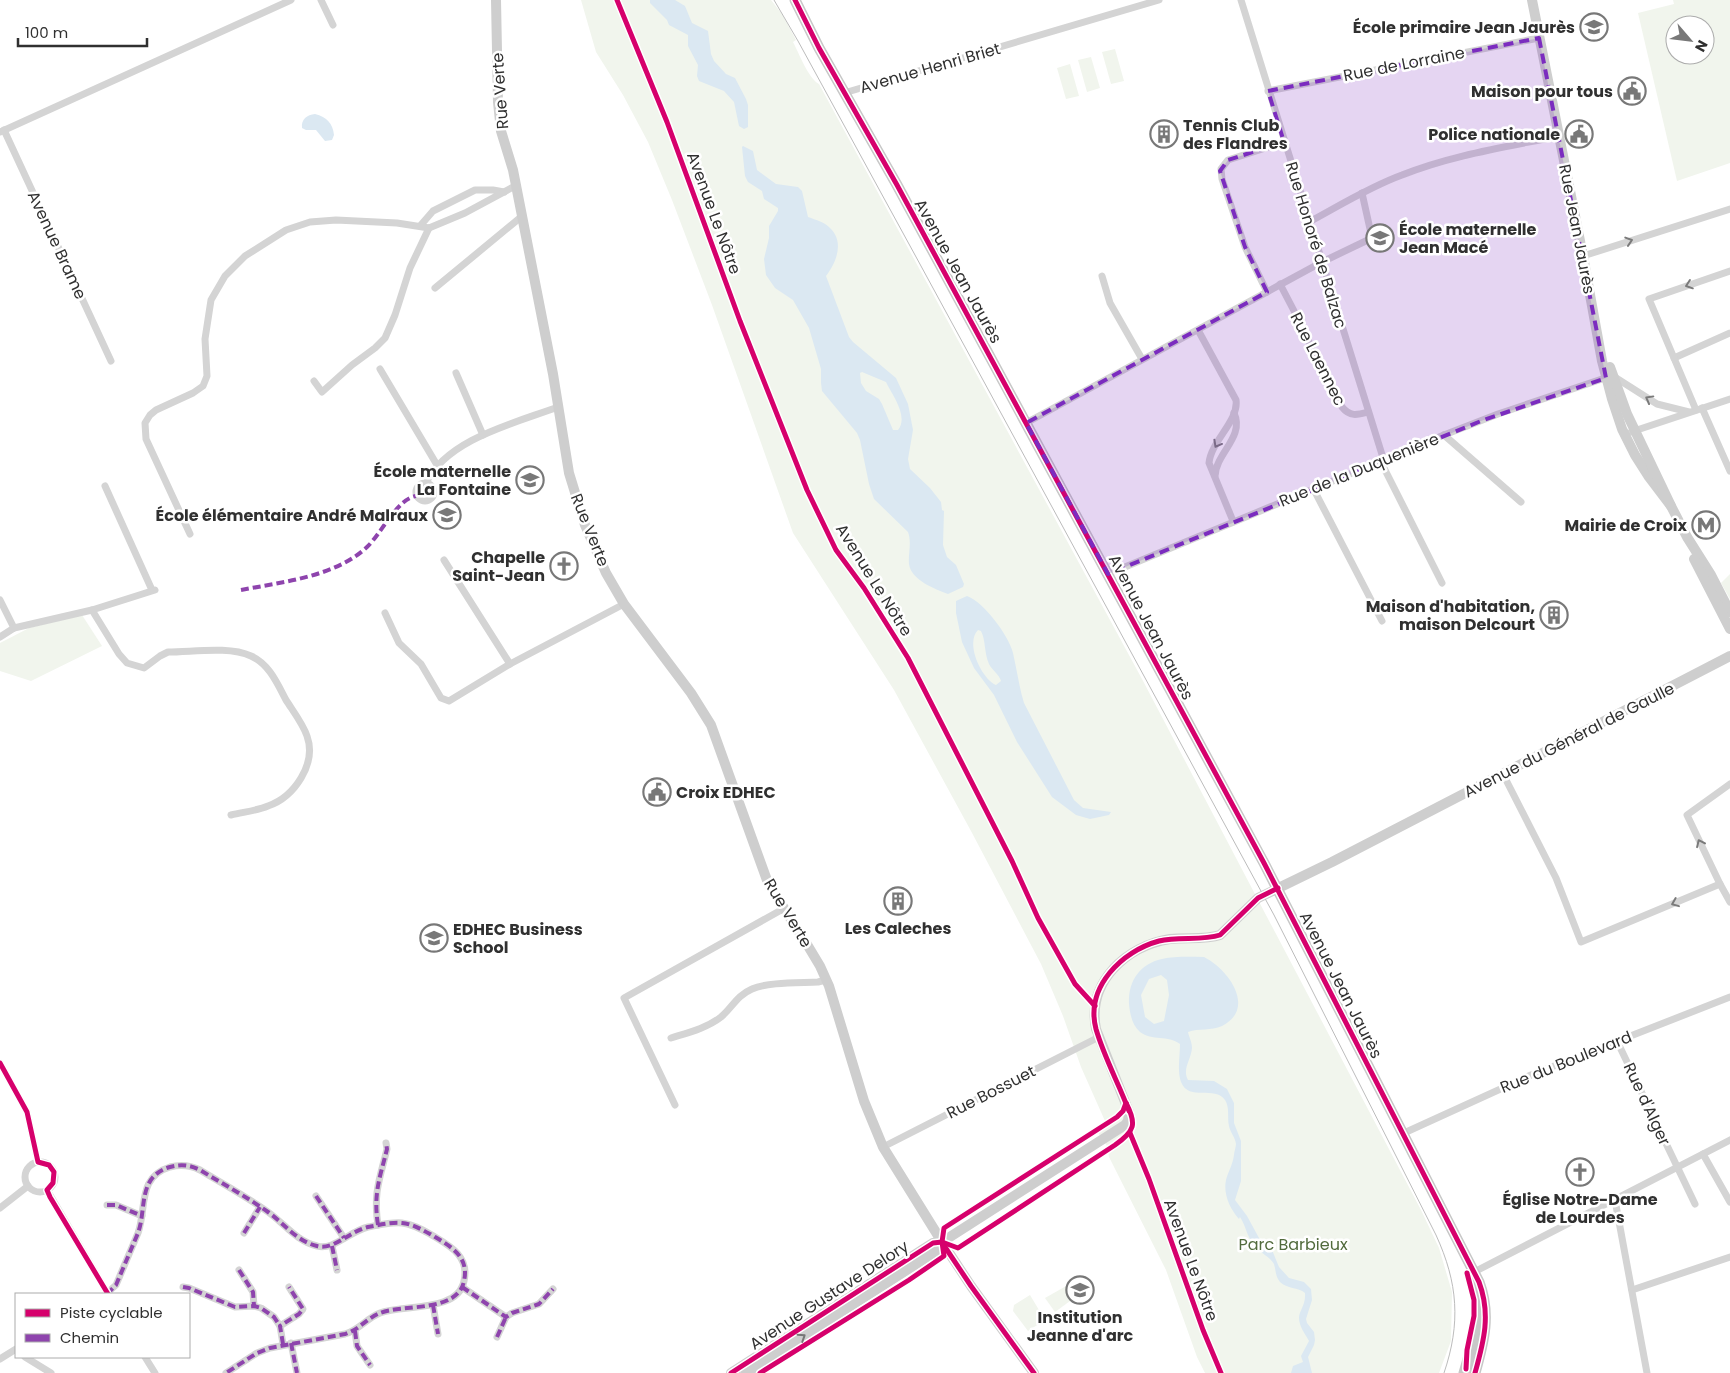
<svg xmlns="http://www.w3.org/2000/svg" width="1730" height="1373" viewBox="0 0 1730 1373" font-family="Poppins,sans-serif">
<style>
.green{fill:#f1f5ed;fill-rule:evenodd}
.water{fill:#dbe8f2;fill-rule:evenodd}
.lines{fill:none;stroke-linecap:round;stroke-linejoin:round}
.street{stroke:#d4d4d4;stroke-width:7}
.secondary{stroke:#cecece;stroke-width:10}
.primary{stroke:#c8c8c8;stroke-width:11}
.tram{stroke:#bcbcbc;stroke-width:1}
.quiet{stroke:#8e44ad;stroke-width:4;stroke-dasharray:8 4;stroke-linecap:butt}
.cycleway-casing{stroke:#fff;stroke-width:8}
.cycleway{stroke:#d6006c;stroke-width:5}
.oneway{stroke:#7a7a7a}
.oneway2{stroke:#777}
.marked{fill:#7b2cbf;fill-opacity:0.2;stroke:#7b2cbf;stroke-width:4;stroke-dasharray:10 6;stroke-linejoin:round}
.labels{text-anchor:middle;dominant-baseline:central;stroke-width:5;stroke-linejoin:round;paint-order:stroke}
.poi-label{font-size:16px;font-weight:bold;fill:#303030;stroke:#fff;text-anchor:end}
.street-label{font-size:16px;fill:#303030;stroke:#fff}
.park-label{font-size:16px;fill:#526b3d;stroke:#fff}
</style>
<rect width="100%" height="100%" fill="#fff"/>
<g class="green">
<path d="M581,0h190l11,14 14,26 -3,2c6,11 15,36 26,42l323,595 279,531 18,38 13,44 -1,49 -12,32h-234l-8,-16 -31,-87 -57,-113 -2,-11 -12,-18 10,-7 -24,-54 -18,-51 -22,-52 -70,-133 -77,-141 -101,-157 -81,-228 -40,-105 -24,-58 -25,-47 -27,-43z"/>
<path d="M1673,0h57v163l-53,18 -39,-168 36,-9zM1675,25h30v30h-30z"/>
<path d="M1115,49l9,32 -13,3 -9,-32z"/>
<path d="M1091,57l9,31 -13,4 -9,-32z"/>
<path d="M1070,64l9,32 -13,3 -9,-31z"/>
<path d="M1730,574v25l-9,-16z"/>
<path d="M82,615l20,31 -71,35 -31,-10v-28l29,-15z"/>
<path d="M1075,1281l6,12 -26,19 -10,-14z"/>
<path d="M1030,1295l15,25 -17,11 -15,-20 1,-6z"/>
</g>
<g class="water">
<path d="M650,0h25l10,6 7,17 16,8 3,23 3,7 12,13 9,4 11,21 2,6v22l-4,2 -5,-3 -5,-24 -10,-11 -25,-10 -2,-5 1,-11 -10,-19v-11l-19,-10 -2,-5 -17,-17z"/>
<path d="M315,114c12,3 18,10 19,21l-2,5 -7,1 -9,-11h-10l-4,-2c-1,-9 5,-13 13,-14z"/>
<path d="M743,146l10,5 4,19 19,14 22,3 4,4 6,26c8,3 17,5 22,11 15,14 6,35 -4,48l23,61 4,5 43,36 12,26 5,26 -5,29 2,10 20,19 11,14 1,8 2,1 -1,34 4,12 9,8 8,19 -1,3 -15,7c-13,-5 -37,-14 -39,-30 -1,-11 3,-21 -1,-32l-34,-33 -5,-15 -9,-44 -3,-7 -35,-42 -1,-8v-14l-12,-41 -16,-28 -18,-12 -9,-13 -2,-16 5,-21v-12l9,-15v-3l-14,-9 -2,-8 -14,-9 -3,-6 -3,-29zM862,372l24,10c6,13 23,34 12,48h-5l-11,-26 -3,-5 -13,-8 -5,-8 -1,-10z"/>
<path d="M967,596c17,6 42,40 46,57 4,17 6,34 11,50l50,97 9,8 28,4 -2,3 -19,4 -14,-4 -24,-18 -35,-55 -23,-47 -20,-27 -12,-26 -6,-29v-12zM978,630l3,1c5,10 3,22 8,33 3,6 10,10 12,17l-5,4c-15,-7 -31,-42 -18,-55z"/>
<path d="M1204,957c24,12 53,51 18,69 -11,5 -23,2 -34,6 1,5 4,10 4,16 -1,12 -10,21 -4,32l26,1 13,8 7,14v20l7,18v40l-6,19 12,16 12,22 13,12 7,17 10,11 15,4 7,7 1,11 -6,19 1,4 7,9 1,8 -1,5 -6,12 4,16h-21l2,-7 10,-4 -2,-6 8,-15c-4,-7 -10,-15 -10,-23 0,-7 7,-13 6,-25 -7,-6 -18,-4 -25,-11 -5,-6 -4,-12 -6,-18 -4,-8 -15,-11 -20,-19 -7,-8 -8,-19 -14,-28l-1,2c-9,-10 -16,-25 -13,-39 2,-8 7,-16 8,-25 0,-3 2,-8 2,-11 -1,-7 -6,-12 -7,-18 -2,-9 1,-18 -4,-26 -10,-15 -36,2 -44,-18 -4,-11 -1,-26 -1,-38 -12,-9 -28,-3 -40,-12 -8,-7 -10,-18 -11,-28 -1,-22 10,-40 33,-45 13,-3 29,-2 42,-2zM1161,975l6,5 2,15 -5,26 -10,3 -9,-7 -4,-22 8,-16z"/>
</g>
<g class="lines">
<g class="street">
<path d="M321,0l12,25"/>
<path d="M617,0l50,122 73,199 67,169 29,60 28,38 44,70 104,203 26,57 37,66 20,22"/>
<path d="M1241,0l143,461"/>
<path d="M1268,91l271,-53"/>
<path d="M844,93l315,-93"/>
<path d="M4,130l107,231"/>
<path d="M0,132l291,-132"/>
<path d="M1309,222c30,-16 60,-35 93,-47 50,-20 104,-28 157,-39"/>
<path d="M420,226l13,-15 42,-21h18l11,2"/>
<path d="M1583,256l147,-47"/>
<path d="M1102,276l8,27 32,56"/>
<path d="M1280,284l25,48 16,40 21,35c8,10 15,8 26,5"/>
<path d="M435,288l86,-71"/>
<path d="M1267,292l-22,-45 -23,-68 -1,-10 7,-9 56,-18"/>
<path d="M1198,330l38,70c3,21 -25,41 -27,63l24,58"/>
<path d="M1674,358l56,-25"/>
<path d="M380,369l57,96"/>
<path d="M456,373l27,62"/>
<path d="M314,381l8,11 30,-27 23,-17 10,-10 10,-23 15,-47 19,-40"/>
<path d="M1702,408l28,63"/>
<path d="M1696,410l-47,-111 81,-28"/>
<path d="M1026,423l296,-161 50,-24 -10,-45"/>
<path d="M1631,432l99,-33"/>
<path d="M1444,435l77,67"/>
<path d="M1381,462l61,121"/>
<path d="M1215,476c1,-23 30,-39 19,-63"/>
<circle cx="425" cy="492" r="9"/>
<path d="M426,483c21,-44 89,-60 132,-76"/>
<path d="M105,486l47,104"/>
<path d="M1313,488l69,133"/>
<path d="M190,534l-44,-95 -1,-16 5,-8 6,-5 37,-17 10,-7 4,-10 -2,-37 6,-39 14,-24 20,-20 41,-26 24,-8 26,-2 61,3 32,5 36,-15 50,-27"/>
<path d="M444,560l66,104"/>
<path d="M1108,574l336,-139 54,-21 104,-35 11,-3 44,28 32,8"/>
<path d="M0,600l14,28"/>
<path d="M92,610l27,44 8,9 17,5 16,-12 8,-4c25,0 61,-6 83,4 18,8 26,27 35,44 7,11 17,24 21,36 10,28 -13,61 -39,70 -12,5 -25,6 -37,9"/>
<path d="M385,613l14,30 22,21 20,34 8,3 61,-37 114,-60"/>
<path d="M0,637l14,-9 78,-18 63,-20"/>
<path d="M1503,774l53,104 25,64 139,-58"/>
<path d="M1730,784l-43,31 33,69 10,18"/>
<path d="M671,1038c16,-5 36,-10 50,-21 12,-10 15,-21 31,-28 15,-7 48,-6 66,-7l8,-2"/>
<path d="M1617,1041l78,163"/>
<path d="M0,1063l27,49 11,50"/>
<path d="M675,1105l-51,-107 159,-89"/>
<path d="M1126,1123l23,56 54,151 18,43"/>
<path d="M1404,1133l127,-58 199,-78"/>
<path d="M883,1147l216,-110"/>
<path d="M1703,1154l27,48"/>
<circle cx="40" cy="1177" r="15"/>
<path d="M47,1190l61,104"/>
<path d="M316,1196l28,42"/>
<path d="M1615,1200l32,173"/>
<path d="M107,1205h9l26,11"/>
<path d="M0,1208l28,-22"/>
<path d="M378,1225c-5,-32 2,-47 9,-76l-1,-6"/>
<path d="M244,1233l16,-26"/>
<path d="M332,1246l5,24"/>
<path d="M239,1270l14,22 1,14"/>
<path d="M1474,1272l256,-132"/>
<path d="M183,1287l6,1 46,19 19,-1 7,2 13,9 6,9"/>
<path d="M462,1287l44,30 6,-4 27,-9 14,-15"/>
<path d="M1632,1290l98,-33"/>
<path d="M106,1294l10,-9 22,-52c9,-25 -1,-56 32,-66 11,-3 20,-2 30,3 23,14 47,27 68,42 17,12 28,29 49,34 16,5 33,-15 51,-19 11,-2 23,-5 34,-4 10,1 19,6 28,11 18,11 40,21 34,47 -6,32 -62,23 -84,32 -13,5 -21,17 -35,21l-75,14 -13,5 -31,20"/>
<path d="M433,1305l5,29"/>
<path d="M355,1331l2,15 13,19"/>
<path d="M497,1337l9,-20"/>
<path d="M291,1343l6,30"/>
<path d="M283,1344l-3,-18 19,-12 4,-5 -14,-22"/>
<path d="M25,1357l26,16"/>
<path d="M145,1357l10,16"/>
<path d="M0,1359l16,-10"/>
</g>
<g class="secondary">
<path d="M496,0l2,102 3,29 12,39 40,204 16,99 16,52 21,48 18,31 67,89 20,32 57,158 40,63 12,20 9,20 35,115 19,46 59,95 29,44 63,87"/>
<path d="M1532,0l51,256 19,105 10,38 10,30 13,26 14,22 22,29"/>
<path d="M1610,367l17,47 44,92 16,31 24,38 19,37"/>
<path d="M1694,559l36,70"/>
<path d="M731,1373l191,-123 11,-7 9,-1 183,-117 3,-4 1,-9 -33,-83c-9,-47 30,-83 74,-90 16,-2 35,1 50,-4l38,-37 74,-36 398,-206"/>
<path d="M746,1373l192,-123 4,-8"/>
</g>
<g class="primary">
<path d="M795,0l24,48 78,137 367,678 215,419c12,32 5,59 -4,91"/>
<path d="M1464,1373c9,-30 16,-53 12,-85"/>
</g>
<path class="tram" d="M774,0l24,41 117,214 359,660 162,320c22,48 25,88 8,138"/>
<g class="quiet">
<path d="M241,590c41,-8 94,-13 126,-43 14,-13 30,-48 49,-51"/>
<path d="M316,1196l28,42"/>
<path d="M107,1205h9l26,11"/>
<path d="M378,1225c-5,-32 2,-47 9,-76l-1,-6"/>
<path d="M244,1233l16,-26"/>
<path d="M332,1246l5,24"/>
<path d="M239,1270l14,22 1,14"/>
<path d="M183,1287l6,1 46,19 19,-1 7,2 13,9 6,9"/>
<path d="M462,1287l44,30 6,-4 27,-9 14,-15"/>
<path d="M107,1294l9,-9 22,-52c9,-25 -1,-56 32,-66 11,-3 20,-2 30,3 23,14 47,27 68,42 17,12 28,29 49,34 16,5 33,-15 51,-19 11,-2 23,-5 34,-4 10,1 19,6 28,11 18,11 40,21 34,47 -6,32 -62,23 -84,32 -13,5 -21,17 -35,21l-75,14 -13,5 -31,20"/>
<path d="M433,1305l5,29"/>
<path d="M355,1331l2,15 13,19"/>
<path d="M497,1337l9,-20"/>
<path d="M291,1343l6,30"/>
<path d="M283,1344l-3,-18 19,-12 4,-5 -14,-22"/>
</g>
<g class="cycleway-casing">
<g id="cycleway">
<path d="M617,0l50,122 73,199 67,169 29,60 28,38 44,70 104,203 26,57 37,66 20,22"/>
<path d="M795,0l24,48 78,137 367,678 215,419c12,32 5,59 -4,91"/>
<path d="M0,1063l27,49 11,50 11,3 5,7 -1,11 -6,7 3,7 58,97"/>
<path d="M1129,1111c-10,-27 -25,-54 -33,-82 -11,-42 26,-78 63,-88 19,-5 43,0 61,-6l38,-37 20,-10"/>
<path d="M1130,1133l19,46 54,151 18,43"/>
<path d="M943,1244l28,42 63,87"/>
<path d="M1466,1369l1,-19 7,-34v-16l-7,-27"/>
<path d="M731,1373l202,-130 9,-1 16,6 157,-103c20,-14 22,-21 11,-42"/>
<path d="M760,1373l149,-93 35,-24 -2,-14 2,-14 173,-111 6,-6 3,-8"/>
</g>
</g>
<use href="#cycleway" class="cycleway"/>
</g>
<defs><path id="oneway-chevron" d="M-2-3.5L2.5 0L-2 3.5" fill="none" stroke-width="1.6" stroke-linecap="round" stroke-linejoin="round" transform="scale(1.25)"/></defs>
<g class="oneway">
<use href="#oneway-chevron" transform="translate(1629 241) rotate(-18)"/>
<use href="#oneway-chevron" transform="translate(1689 285) rotate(161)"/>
<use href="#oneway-chevron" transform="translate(1649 399) rotate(-151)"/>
<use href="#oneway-chevron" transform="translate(1217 444) rotate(119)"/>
<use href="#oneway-chevron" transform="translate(1700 843) rotate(-115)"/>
<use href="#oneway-chevron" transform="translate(1675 903) rotate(158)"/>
</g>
<use class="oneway2" href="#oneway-chevron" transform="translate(802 1337) rotate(-33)"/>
<path class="marked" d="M1539,38l67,340 -125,43 -373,153 -82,-151 241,-131 -22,-45 -25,-76 8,-11 56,-18 -16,-51z"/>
<defs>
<g id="school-ring" transform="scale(1.4375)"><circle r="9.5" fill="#fff" stroke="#787878" stroke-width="1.5"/><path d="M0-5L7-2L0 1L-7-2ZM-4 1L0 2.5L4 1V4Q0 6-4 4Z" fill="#787878"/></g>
<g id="civic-ring" transform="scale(1.4375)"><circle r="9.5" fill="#fff" stroke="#787878" stroke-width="1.5"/><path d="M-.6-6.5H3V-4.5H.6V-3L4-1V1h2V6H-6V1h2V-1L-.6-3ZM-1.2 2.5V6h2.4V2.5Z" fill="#787878"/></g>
<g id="building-ring" transform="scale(1.4375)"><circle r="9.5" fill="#fff" stroke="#787878" stroke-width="1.5"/><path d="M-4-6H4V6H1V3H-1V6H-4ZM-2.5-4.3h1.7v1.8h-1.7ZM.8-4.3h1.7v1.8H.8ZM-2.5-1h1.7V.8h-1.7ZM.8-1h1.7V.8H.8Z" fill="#787878"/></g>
<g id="metro-ring" transform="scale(1.4375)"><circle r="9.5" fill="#fff" stroke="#787878" stroke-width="1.5"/><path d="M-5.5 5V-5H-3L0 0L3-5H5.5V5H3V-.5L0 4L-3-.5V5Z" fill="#787878"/></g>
<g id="church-ring" transform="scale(1.4375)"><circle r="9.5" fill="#fff" stroke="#787878" stroke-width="1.5"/><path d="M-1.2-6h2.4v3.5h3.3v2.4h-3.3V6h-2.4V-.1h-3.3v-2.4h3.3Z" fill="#787878"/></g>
<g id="university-ring" transform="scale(1.4375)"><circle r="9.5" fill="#fff" stroke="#787878" stroke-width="1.5"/><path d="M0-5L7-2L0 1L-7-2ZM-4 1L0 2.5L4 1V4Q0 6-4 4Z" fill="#787878"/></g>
</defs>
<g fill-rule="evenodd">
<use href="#school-ring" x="1594" y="27"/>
<use href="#civic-ring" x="1632" y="91"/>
<use href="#building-ring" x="1164" y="134"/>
<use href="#civic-ring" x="1579" y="134"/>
<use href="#school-ring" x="1380" y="238"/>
<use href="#school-ring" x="530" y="480"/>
<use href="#school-ring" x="447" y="515"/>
<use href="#metro-ring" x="1706" y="525"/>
<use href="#church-ring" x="564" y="566"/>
<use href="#building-ring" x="1554" y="615"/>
<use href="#civic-ring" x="657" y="792"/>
<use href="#building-ring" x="898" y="901"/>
<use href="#university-ring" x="434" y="938"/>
<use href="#church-ring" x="1580" y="1172"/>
<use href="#school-ring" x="1080" y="1290"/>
</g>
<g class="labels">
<g class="poi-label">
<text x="1575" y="27">École primaire Jean Jaurès</text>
<text x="1613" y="91">Maison pour tous</text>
<text x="1183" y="125" text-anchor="start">Tennis Club<tspan x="1183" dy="18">des Flandres</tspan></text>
<text x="1560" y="134">Police nationale</text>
<text x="1399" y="229" text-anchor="start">École maternelle<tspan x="1399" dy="18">Jean Macé</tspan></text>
<text x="511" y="471">École maternelle<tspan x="511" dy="18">La Fontaine</tspan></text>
<text x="428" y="515">École élémentaire André Malraux</text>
<text x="1687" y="525">Mairie de Croix</text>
<text x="545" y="557">Chapelle<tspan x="545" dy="18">Saint-Jean</tspan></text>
<text x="1535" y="606">Maison d'habitation,<tspan x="1535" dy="18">maison Delcourt</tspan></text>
<text x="676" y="792" text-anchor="start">Croix EDHEC</text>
<text x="898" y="928" text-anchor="middle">Les Caleches</text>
<text x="453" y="929" text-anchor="start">EDHEC Business<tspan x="453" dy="18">School</tspan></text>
<text x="1580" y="1199" text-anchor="middle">Église Notre-Dame<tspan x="1580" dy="18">de Lourdes</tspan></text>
<text x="1080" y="1317" text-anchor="middle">Institution<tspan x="1080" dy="18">Jeanne d'arc</tspan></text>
</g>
<g class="street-label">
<text transform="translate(1404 64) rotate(-11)">Rue de Lorraine</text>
<text transform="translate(930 68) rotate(-16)">Avenue Henri Briet</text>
<text transform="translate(500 91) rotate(-94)">Rue Verte</text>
<text transform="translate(714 213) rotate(70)">Avenue Le Nôtre</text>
<text transform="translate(1577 229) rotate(79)">Rue Jean Jaurès</text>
<text transform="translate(57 245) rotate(65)">Avenue Brame</text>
<text transform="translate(1316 245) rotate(73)">Rue Honoré de Balzac</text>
<text transform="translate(958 271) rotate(61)">Avenue Jean Jaurès</text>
<text transform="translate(1318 359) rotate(63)">Rue Laennec</text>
<text transform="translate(1359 470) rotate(-22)">Rue de la Duquenière</text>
<text transform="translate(590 530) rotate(68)">Rue Verte</text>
<text transform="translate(874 580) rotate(58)">Avenue Le Nôtre</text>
<text transform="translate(1151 627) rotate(62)">Avenue Jean Jaurès</text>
<text transform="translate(1569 740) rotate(-27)">Avenue du Général de Gaulle</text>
<text transform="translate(788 913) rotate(59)">Rue Verte</text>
<text transform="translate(1341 985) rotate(63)">Avenue Jean Jaurès</text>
<text transform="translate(1566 1062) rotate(-22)">Rue du Boulevard</text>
<text transform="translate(991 1092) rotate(-27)">Rue Bossuet</text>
<text transform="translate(1647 1104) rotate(65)">Rue d'Alger</text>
<text transform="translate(1191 1260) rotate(70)">Avenue Le Nôtre</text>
<text transform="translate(829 1295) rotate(-33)">Avenue Gustave Delory</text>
</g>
<g class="park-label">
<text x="1293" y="1244">Parc Barbieux</text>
</g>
</g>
<rect x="15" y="1293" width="175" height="65" fill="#ffffff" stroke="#acacac"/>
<rect x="25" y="1309" width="25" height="8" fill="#d6006c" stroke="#acacac"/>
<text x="60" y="1318" font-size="15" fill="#303030">Piste cyclable</text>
<rect x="25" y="1334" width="25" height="8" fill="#8e44ad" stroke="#acacac"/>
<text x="60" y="1343" font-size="15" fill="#303030">Chemin</text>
<g transform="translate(1690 40) rotate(118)"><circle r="24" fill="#ffffff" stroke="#acacac"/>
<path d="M0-4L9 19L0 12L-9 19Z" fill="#787878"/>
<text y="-8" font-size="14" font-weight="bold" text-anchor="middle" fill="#303030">N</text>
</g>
<path d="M18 38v8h129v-8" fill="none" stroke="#303030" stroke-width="2.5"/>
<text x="25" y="38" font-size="15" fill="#303030" stroke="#ffffff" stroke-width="4" paint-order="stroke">100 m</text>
</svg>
